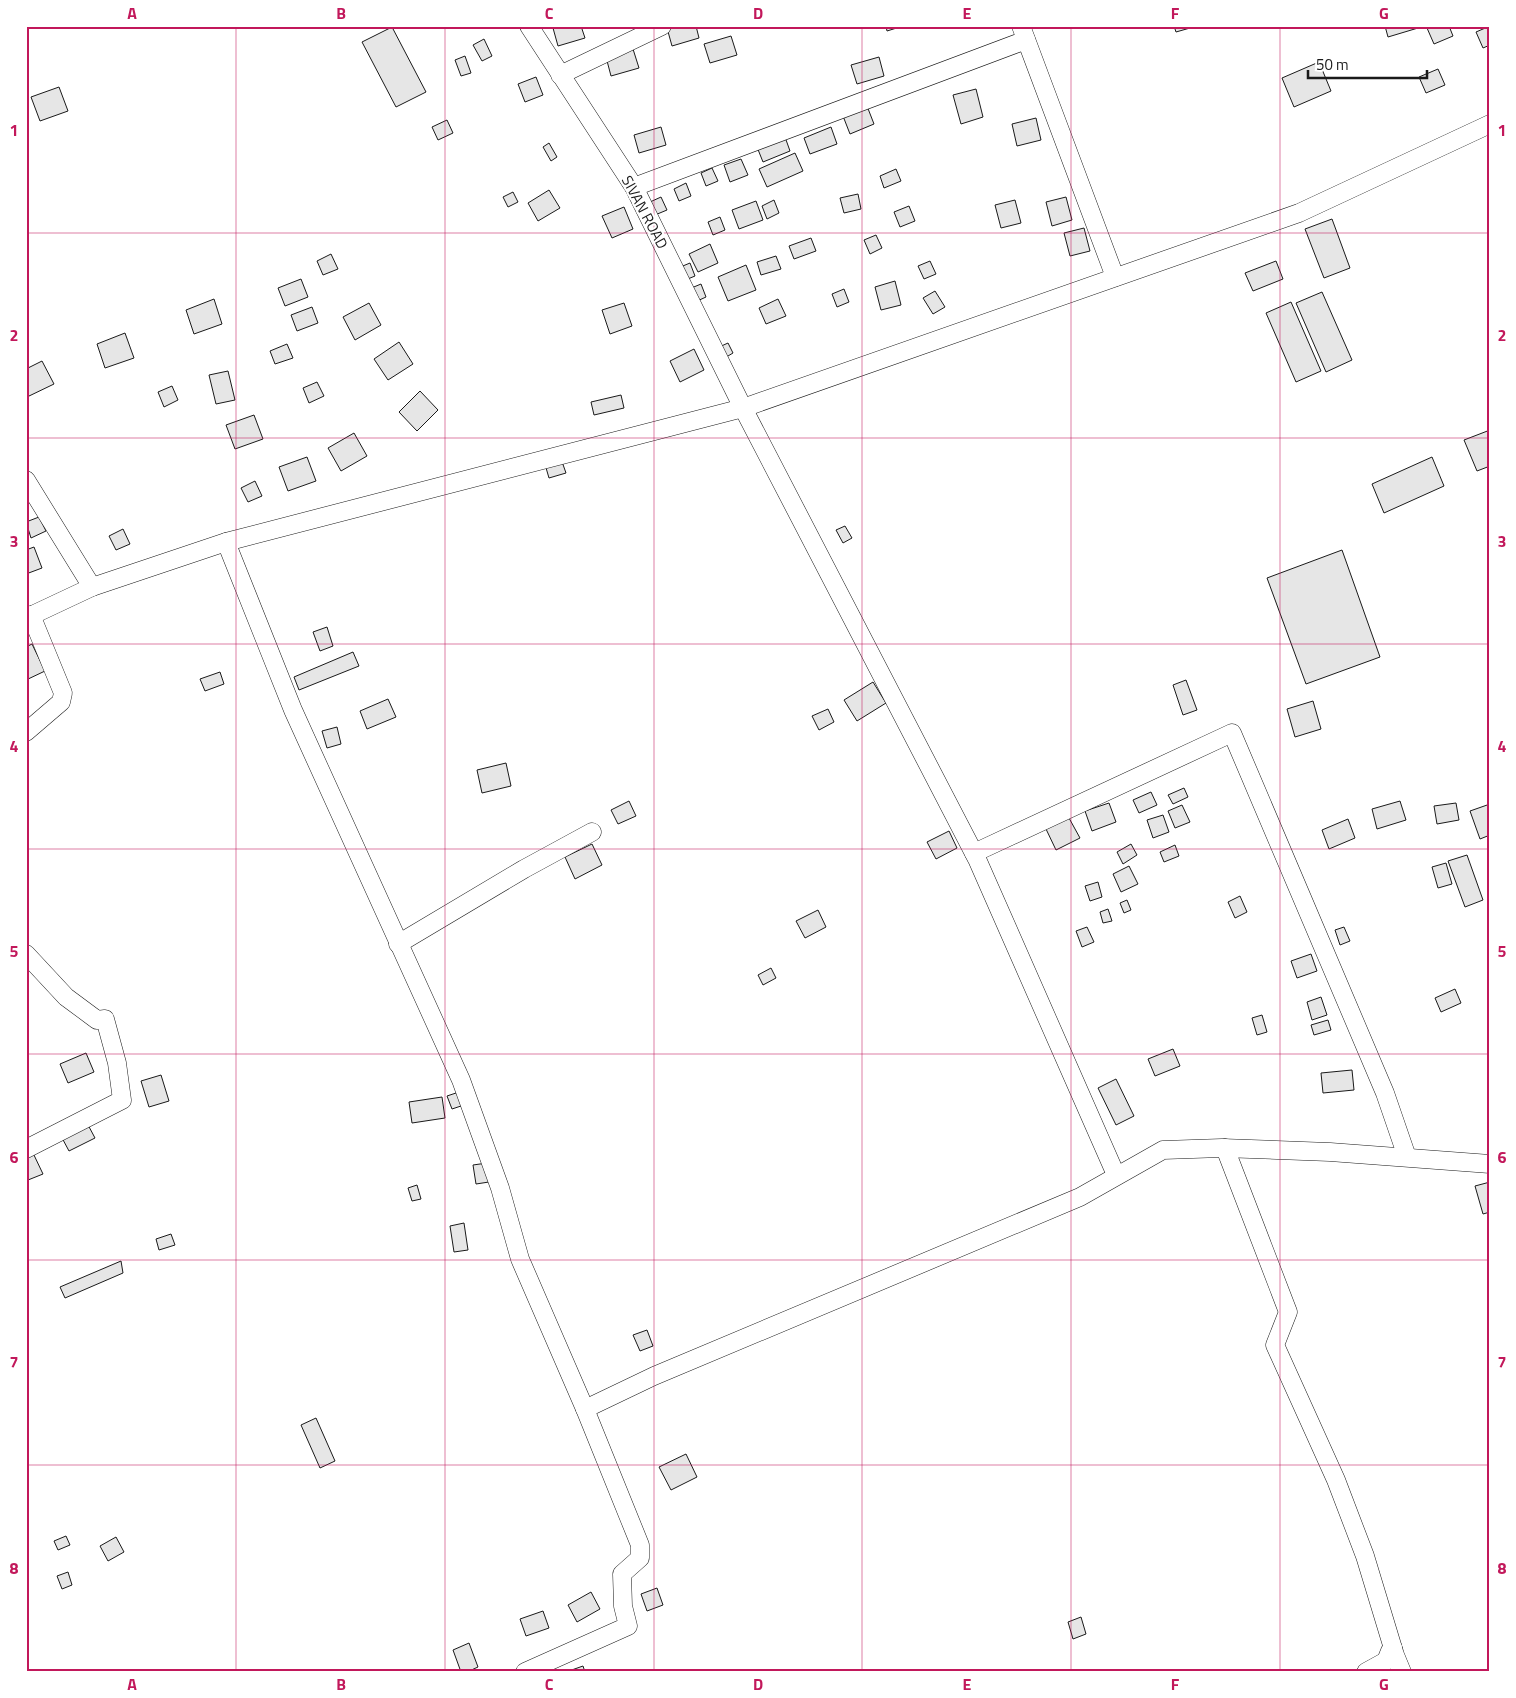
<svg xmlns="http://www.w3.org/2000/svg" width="1516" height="1698" viewBox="0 0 1516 1698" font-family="'Titillium Web',sans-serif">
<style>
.building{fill:#e6e6e6;stroke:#1a1a1a}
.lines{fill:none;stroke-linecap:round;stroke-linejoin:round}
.minor-casing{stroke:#1a1a1a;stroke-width:19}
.minor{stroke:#fff;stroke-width:18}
.grid{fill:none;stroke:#c2185b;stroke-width:1;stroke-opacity:0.55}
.labels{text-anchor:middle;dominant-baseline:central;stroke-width:4;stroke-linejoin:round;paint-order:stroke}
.street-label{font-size:15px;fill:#1a1a1a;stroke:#fff}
.neatline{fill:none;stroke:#c2185b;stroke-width:2}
.grid-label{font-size:16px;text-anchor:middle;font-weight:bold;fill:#c2185b}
</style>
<rect width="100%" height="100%" fill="#fff"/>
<g class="building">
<path d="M558,26h23l4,12 -27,8 -5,-18z"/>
<path d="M672,26h24l3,12 -27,8 -5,-18z"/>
<path d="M886,26h17l-16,5z"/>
<path d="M1174,26h23l-21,6z"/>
<path d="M1385,26h33v2l-30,9z"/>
<path d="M1431,26h18l4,10 -19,8 -7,-16z"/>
<path d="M1490,26v19l-7,3 -7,-16z"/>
<path d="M392,27l34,65 -30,15 -34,-65z"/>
<path d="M731,36l6,19 -27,8 -6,-19z"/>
<path d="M484,39l8,17 -10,5 -9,-16z"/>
<path d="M633,49l6,19 -28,8 -5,-19z"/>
<path d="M465,56l6,17 -10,3 -6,-16z"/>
<path d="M879,57l5,19 -27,8 -6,-19z"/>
<path d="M1319,62l12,29 -37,16 -12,-29z"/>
<path d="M1438,69l7,16 -19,8 -7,-16z"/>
<path d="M536,77l7,18 -18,7 -7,-18z"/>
<path d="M59,87l9,24 -28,10 -9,-24z"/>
<path d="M976,89l7,28 -22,7 -8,-29z"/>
<path d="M867,106l7,18 -24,10 -7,-18z"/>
<path d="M1036,118l5,22 -24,6 -5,-22z"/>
<path d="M447,120l6,13 -15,7 -6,-13z"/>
<path d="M661,127l5,18 -27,8 -5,-18z"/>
<path d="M831,127l6,17 -27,10 -6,-16z"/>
<path d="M785,137l5,14 -27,11 -6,-15z"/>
<path d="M549,143l8,14 -6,4 -8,-14z"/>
<path d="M795,153l8,18 -36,16 -8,-18z"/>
<path d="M741,159l7,16 -18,7 -6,-17z"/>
<path d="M712,168l6,13 -12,5 -5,-13z"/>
<path d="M896,169l5,12 -17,7 -4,-12z"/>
<path d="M686,183l5,13 -12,5 -5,-12z"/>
<path d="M549,190l11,18 -22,13 -10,-18z"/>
<path d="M513,192l5,10 -10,5 -5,-10z"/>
<path d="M858,194l3,15 -17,4 -4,-15z"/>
<path d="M661,197l6,13 -12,5 -5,-13z"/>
<path d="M1066,197l6,23 -20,6 -6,-24z"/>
<path d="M774,200l5,13 -12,6 -5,-13z"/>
<path d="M1015,200l6,23 -20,5 -6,-23z"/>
<path d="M756,201l7,19 -24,9 -7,-19z"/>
<path d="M909,206l6,15 -15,6 -6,-15z"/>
<path d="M624,207l9,22 -21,9 -10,-22z"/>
<path d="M720,217l5,13 -12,5 -5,-13z"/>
<path d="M1332,219l18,49 -26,10 -19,-49z"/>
<path d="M1084,228l6,23 -20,5 -6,-23z"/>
<path d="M876,235l6,13 -12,6 -6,-14z"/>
<path d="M811,238l5,13 -22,8 -5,-13z"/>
<path d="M710,244l8,19 -20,9 -9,-18z"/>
<path d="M331,254l7,15 -15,6 -6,-14z"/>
<path d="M776,256l5,13 -20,6 -4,-13z"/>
<path d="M930,261l6,13 -12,5 -6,-13z"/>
<path d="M1276,261l7,18 -30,12 -8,-18z"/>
<path d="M690,263l5,13 -12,5 -5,-13z"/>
<path d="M746,265l10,25 -28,11 -10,-24z"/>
<path d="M301,279l7,18 -23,9 -7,-18z"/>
<path d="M895,281l6,24 -20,5 -6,-23z"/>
<path d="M701,284l5,13 -11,5 -6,-13z"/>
<path d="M844,289l5,13 -12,5 -5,-13z"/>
<path d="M935,291l10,16 -12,7 -10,-16z"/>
<path d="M1322,292l30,68 -26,12 -30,-69z"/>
<path d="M214,299l8,25 -28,10 -8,-24z"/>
<path d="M778,299l8,17 -20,8 -7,-16z"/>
<path d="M1291,302l30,69 -25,11 -30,-69z"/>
<path d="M369,303l12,22 -26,15 -12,-23z"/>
<path d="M624,303l8,23 -22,8 -8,-24z"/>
<path d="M312,307l6,16 -21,8 -6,-16z"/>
<path d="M125,333l9,25 -29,10 -8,-24z"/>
<path d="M399,342l14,22 -25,16 -14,-21z"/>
<path d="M728,343l5,10 -10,6 -6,-11z"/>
<path d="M287,344l6,14 -18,6 -5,-13z"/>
<path d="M694,349l10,21 -24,12 -10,-21z"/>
<path d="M42,361l12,23 -27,13 -1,-28z"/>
<path d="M228,371l7,29 -19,4 -7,-29z"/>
<path d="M317,382l7,14 -15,7 -6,-15z"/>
<path d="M172,386l6,14 -14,7 -6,-15z"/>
<path d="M420,391l18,19 -21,21 -18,-19z"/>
<path d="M621,395l3,13 -30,7 -3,-13z"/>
<path d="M254,415l9,24 -28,10 -9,-24z"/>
<path d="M1490,430v36l-13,5 -13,-31z"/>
<path d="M354,433l13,23 -26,15 -13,-23z"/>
<path d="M560,456l6,17 -17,5 -5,-17z"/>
<path d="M307,457l9,24 -28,10 -9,-24z"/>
<path d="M1432,457l12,29 -60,27 -12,-29z"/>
<path d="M255,481l7,15 -14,6 -7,-14z"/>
<path d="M39,517l7,14 -15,7 -5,-16z"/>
<path d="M845,526l7,12 -9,5 -7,-13z"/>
<path d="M123,529l7,15 -14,6 -7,-14z"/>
<path d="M34,547l8,21 -16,6v-24z"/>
<path d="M1342,550l38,107 -74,27 -39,-106z"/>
<path d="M327,627l6,19 -13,5 -7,-19z"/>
<path d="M32,644l13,27 -19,9v-33z"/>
<path d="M353,652l6,14 -60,24 -5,-13z"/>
<path d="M220,672l4,12 -19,7 -5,-12z"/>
<path d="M1186,680l11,30 -14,5 -10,-30z"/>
<path d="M873,682l13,21 -29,18 -13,-21z"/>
<path d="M388,699l8,18 -29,12 -7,-18z"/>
<path d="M1313,701l8,28 -26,8 -8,-28z"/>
<path d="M828,709l6,13 -15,8 -7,-14z"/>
<path d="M337,727l4,17 -14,4 -5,-17z"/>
<path d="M506,763l5,23 -29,7 -5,-23z"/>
<path d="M1184,788l4,9 -15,7 -5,-9z"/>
<path d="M1151,792l6,13 -18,8 -6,-13z"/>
<path d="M629,801l7,15 -18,8 -7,-14z"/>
<path d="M1400,801l6,19 -29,9 -5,-20z"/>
<path d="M1109,803l7,19 -24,9 -7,-20z"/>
<path d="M1456,803l3,17 -22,4 -3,-18z"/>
<path d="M1490,804v31l-10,4 -10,-28z"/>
<path d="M1182,805l8,17 -15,6 -7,-17z"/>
<path d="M1163,815l6,17 -16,6 -6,-18z"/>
<path d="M1069,818l11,20 -24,12 -10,-21z"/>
<path d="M1348,819l7,19 -26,11 -7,-19z"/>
<path d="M949,831l8,17 -21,11 -9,-17z"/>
<path d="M592,844l10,21 -27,14 -10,-22z"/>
<path d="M1131,844l6,11 -14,9 -6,-12z"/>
<path d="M1175,845l4,11 -15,6 -4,-10z"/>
<path d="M1467,855l16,45 -18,7 -17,-46z"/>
<path d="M1446,863l6,21 -14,4 -6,-21z"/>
<path d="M1129,866l9,18 -17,8 -8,-18z"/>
<path d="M1098,882l4,15 -12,4 -5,-15z"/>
<path d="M1240,896l7,16 -12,6 -7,-16z"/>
<path d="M1127,900l4,10 -7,3 -4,-10z"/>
<path d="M1108,909l4,12 -9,2 -3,-11z"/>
<path d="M818,910l8,17 -21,11 -9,-17z"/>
<path d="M1087,927l7,15 -12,5 -6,-16z"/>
<path d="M1344,927l6,14 -10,4 -5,-15z"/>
<path d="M1311,954l6,17 -20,7 -6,-17z"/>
<path d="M771,968l5,10 -13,7 -5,-10z"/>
<path d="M1455,989l6,14 -20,9 -6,-14z"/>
<path d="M1321,997l6,18 -15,5 -5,-18z"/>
<path d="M1262,1015l5,17 -10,3 -5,-17z"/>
<path d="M1328,1020l3,10 -17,5 -3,-10z"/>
<path d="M1173,1049l7,17 -25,10 -7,-17z"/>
<path d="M86,1053l8,19 -26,11 -8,-19z"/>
<path d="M1352,1070l2,20 -31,3 -2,-20z"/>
<path d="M161,1075l8,26 -20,6 -8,-26z"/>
<path d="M1116,1079l18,37 -18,9 -18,-37z"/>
<path d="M459,1092l5,13 -12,4 -5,-13z"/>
<path d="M442,1097l3,21 -33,5 -3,-21z"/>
<path d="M87,1123l8,15 -26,13 -8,-15z"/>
<path d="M33,1153l10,21 -15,6 -2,-4v-19z"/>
<path d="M487,1163l2,19 -13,2 -3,-19z"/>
<path d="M1490,1182v30l-7,2 -8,-28z"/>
<path d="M417,1185l4,14 -9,2 -4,-13z"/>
<path d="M464,1223l4,27 -14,2 -4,-26z"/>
<path d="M171,1234l4,11 -16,5 -3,-11z"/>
<path d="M121,1261l2,12 -58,25 -5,-11z"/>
<path d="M647,1330l6,16 -13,5 -7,-16z"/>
<path d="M316,1418l19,43 -15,7 -19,-43z"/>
<path d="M686,1454l11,23 -26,13 -12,-23z"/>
<path d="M66,1536l4,9 -12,5 -4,-9z"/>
<path d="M116,1537l8,15 -16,9 -8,-15z"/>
<path d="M68,1572l4,13 -10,4 -5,-13z"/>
<path d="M657,1588l6,17 -16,6 -6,-17z"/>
<path d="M591,1592l9,17 -23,13 -9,-17z"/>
<path d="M543,1611l6,17 -23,8 -6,-17z"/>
<path d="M1081,1617l5,17 -13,5 -5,-17z"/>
<path d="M469,1643l9,24 -11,5h-6l-8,-22z"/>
<path d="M583,1666l2,6h-19z"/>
</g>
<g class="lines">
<g class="minor-casing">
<g id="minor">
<path d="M529,26l105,161 109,221 234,451 139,316"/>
<path d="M1021,26l94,251"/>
<path d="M560,75l102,-49"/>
<path d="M634,187l392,-147"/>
<path d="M26,480l66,107"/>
<path d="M226,542l67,168 168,370 39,108 20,71 65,150"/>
<path d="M26,618l66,-31 134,-45 517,-134 556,-195 191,-89"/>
<path d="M26,732l35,-30 2,-9 -32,-78"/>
<path d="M974,853l258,-120 153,360 22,64"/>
<path d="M398,944l126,-75 68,-37"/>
<path d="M26,954l40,43 31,23 8,-1 12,44 5,37 -96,49"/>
<path d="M1225,1148l63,164 -13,33 61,135 29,76 30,99 7,17"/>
<path d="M525,1672l103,-46 -5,-20 -1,-32 18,-16v-13l-55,-136 69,-33 426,-179 83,-47 59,-2 108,4 160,12"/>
<path d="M1366,1672l20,-11 4,-10 3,-3"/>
</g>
</g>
<use href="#minor" class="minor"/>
</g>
<path class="grid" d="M236,26v1646M445,26v1646M654,26v1646M862,26v1646M1071,26v1646M1280,26v1646M26,233h1464M26,438h1464M26,644h1464M26,849h1464M26,1054h1464M26,1260h1464M26,1465h1464"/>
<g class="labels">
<g class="street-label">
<text transform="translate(645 212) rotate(62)">SIVAN ROAD</text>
</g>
</g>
<rect width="1516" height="1698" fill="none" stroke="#ffffff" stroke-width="55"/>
<path d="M1308 70v8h119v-8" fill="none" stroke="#1a1a1a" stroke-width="2.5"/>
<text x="1316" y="70" font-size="15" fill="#1a1a1a" stroke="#ffffff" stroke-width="4" paint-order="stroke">50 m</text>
<rect x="28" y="28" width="1460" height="1642" class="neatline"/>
<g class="grid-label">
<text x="132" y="19">A</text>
<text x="341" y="19">B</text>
<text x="549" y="19">C</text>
<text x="758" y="19">D</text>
<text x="967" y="19">E</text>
<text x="1175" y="19">F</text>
<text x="1384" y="19">G</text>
<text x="14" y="136">1</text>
<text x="1502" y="136">1</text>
<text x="14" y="341">2</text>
<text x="1502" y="341">2</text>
<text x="14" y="547">3</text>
<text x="1502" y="547">3</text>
<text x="14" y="752">4</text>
<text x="1502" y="752">4</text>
<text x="14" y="957">5</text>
<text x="1502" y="957">5</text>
<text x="14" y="1163">6</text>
<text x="1502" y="1163">6</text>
<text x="14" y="1368">7</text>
<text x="1502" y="1368">7</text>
<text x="14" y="1574">8</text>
<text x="1502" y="1574">8</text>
<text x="132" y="1690">A</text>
<text x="341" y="1690">B</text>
<text x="549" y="1690">C</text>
<text x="758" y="1690">D</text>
<text x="967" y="1690">E</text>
<text x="1175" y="1690">F</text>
<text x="1384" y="1690">G</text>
</g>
</svg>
